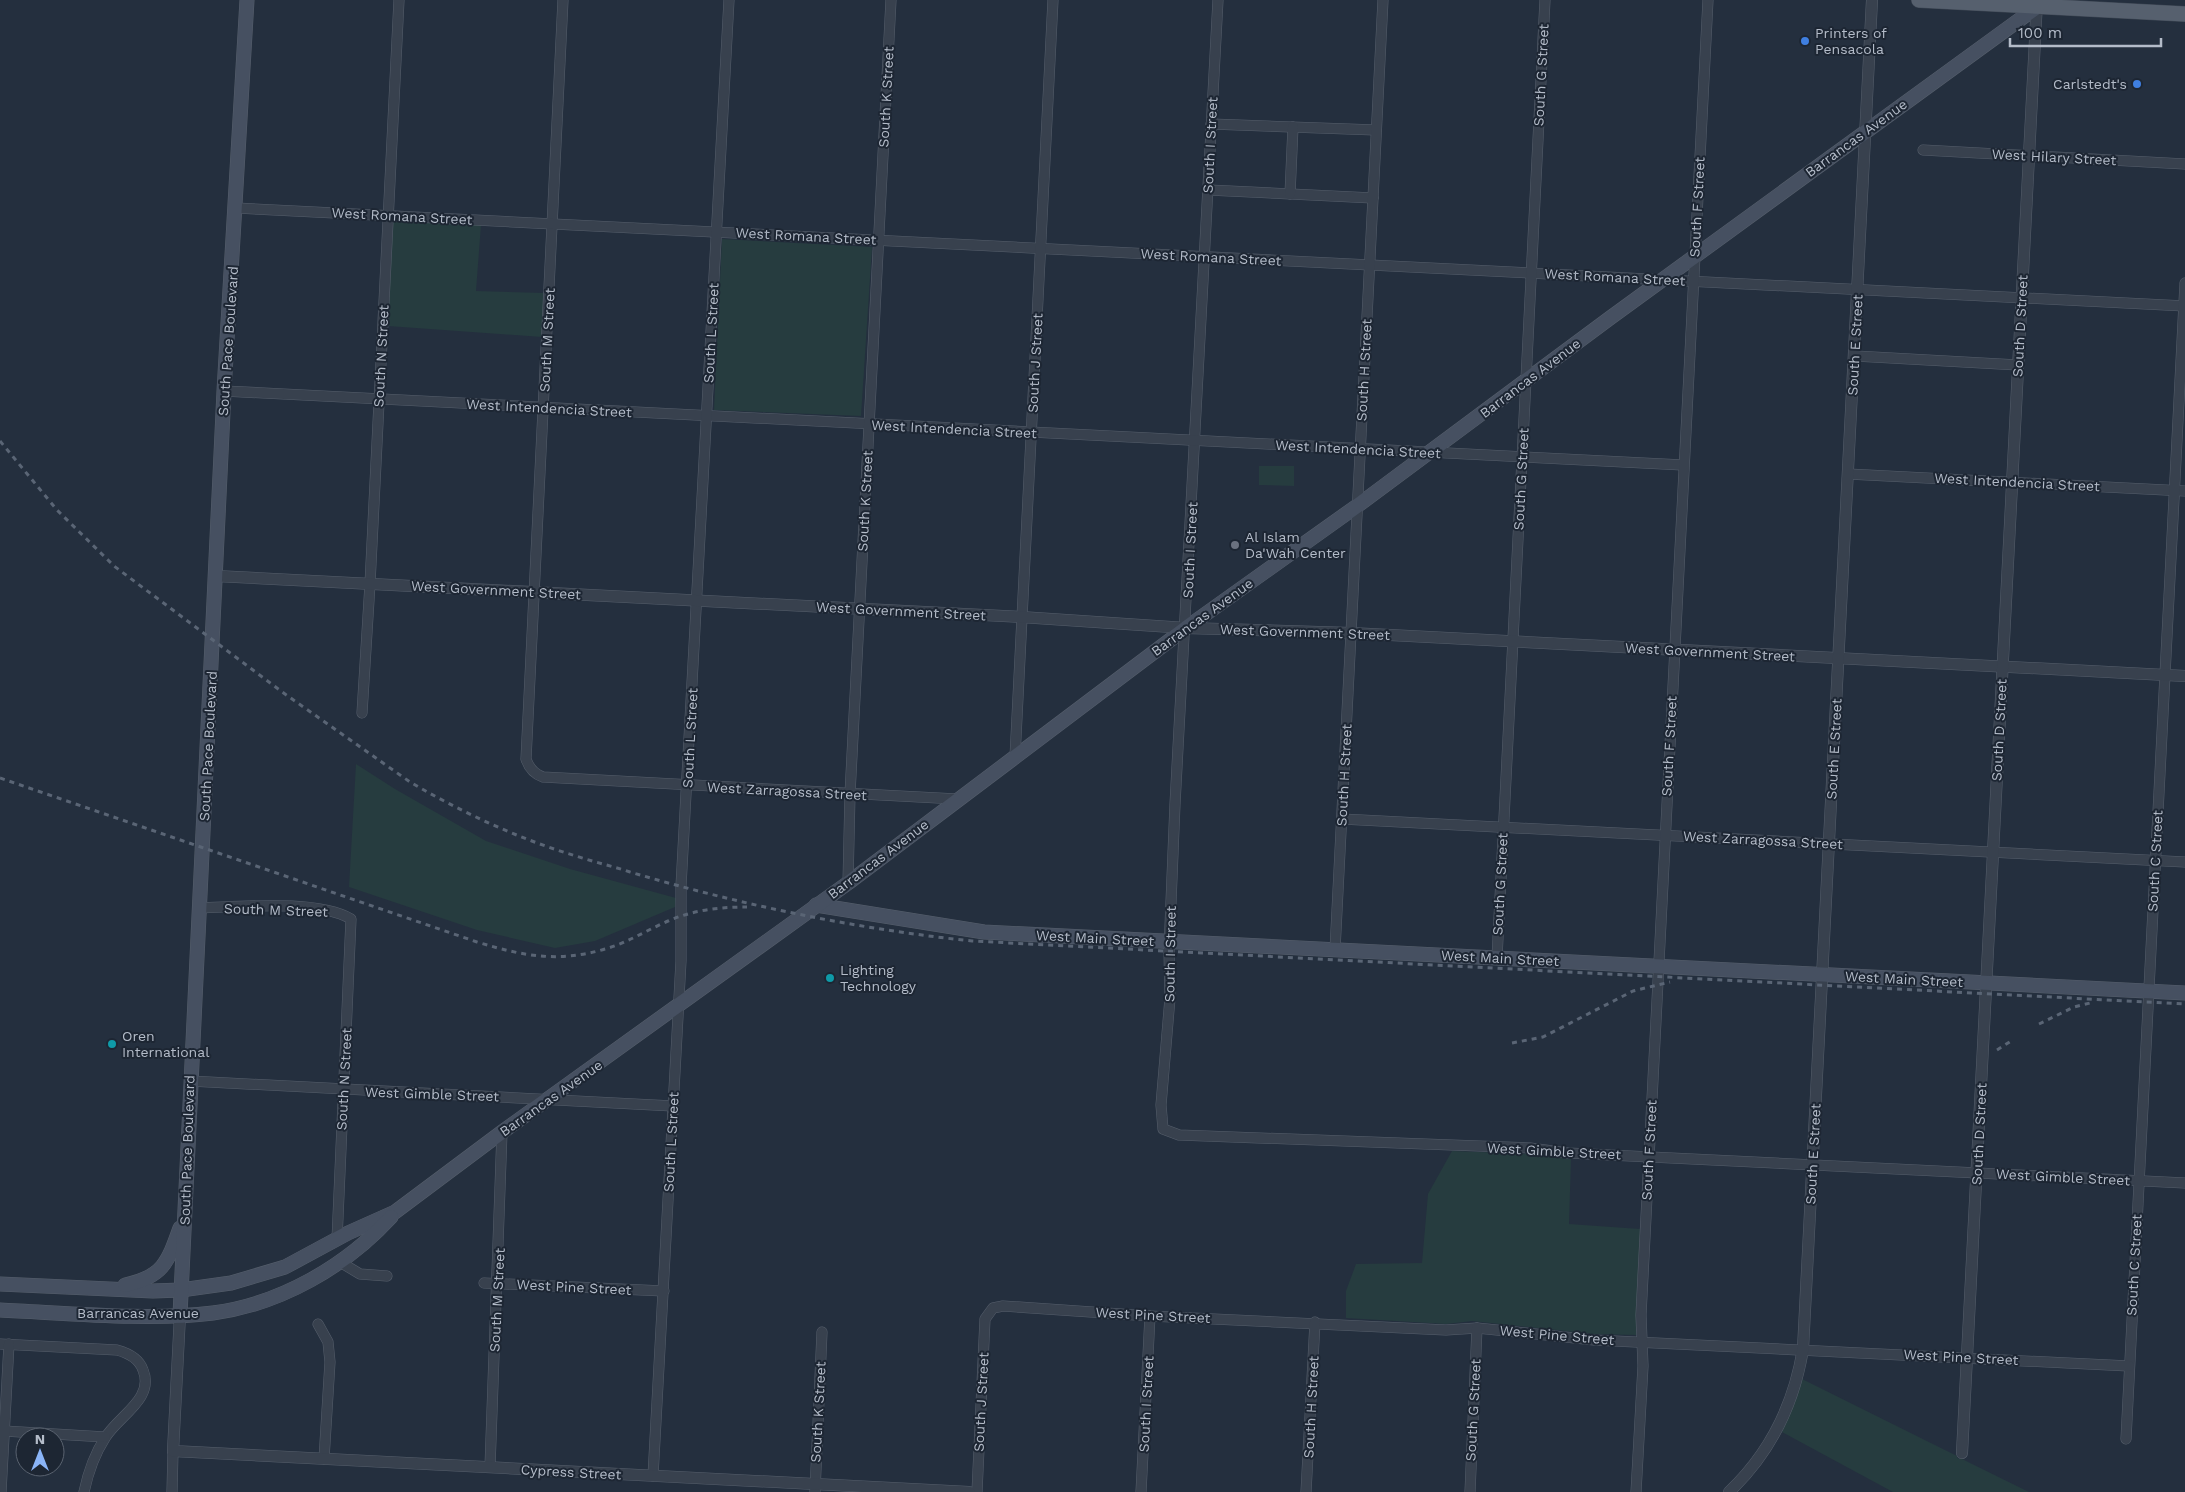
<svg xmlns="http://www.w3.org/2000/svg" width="2185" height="1492" viewBox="0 0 2185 1492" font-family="'Work Sans',sans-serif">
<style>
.green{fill:#263c3f}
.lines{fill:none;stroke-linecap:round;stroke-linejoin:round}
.minor-casing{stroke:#565f6c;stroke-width:11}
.tertiary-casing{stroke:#565f6c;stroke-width:12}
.secondary-casing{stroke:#565f6c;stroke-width:15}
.primary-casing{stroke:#414a57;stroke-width:16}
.minor{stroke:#38414e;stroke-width:10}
.tertiary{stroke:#38414e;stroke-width:11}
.secondary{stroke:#465061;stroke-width:14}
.primary{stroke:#56606e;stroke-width:15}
.rail{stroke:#5a6575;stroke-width:3;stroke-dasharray:5 5;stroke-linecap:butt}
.shop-dot{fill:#3f7fe0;stroke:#1d2633;stroke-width:2}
.worship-dot{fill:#6b7280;stroke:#1d2633;stroke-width:2}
.culture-dot{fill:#0f9aa8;stroke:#1d2633;stroke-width:2}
.labels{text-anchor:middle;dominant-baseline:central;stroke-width:4;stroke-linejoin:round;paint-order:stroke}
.poi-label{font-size:14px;fill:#b4bcc9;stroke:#1d2633;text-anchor:start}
.street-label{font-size:14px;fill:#b4bcc9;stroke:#1d2633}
</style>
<rect width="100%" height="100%" fill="#242f3e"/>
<g class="green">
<path d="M393,221l88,4 -5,66 68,2 -2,44 -154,-11z"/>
<path d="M722,239l150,8 -11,169 -147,-6z"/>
<path d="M1259,466h35v20l-35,-1z"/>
<path d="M356,764l39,25 91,52 84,28 106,29 -1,9 -80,34 -40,7 -78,-18 -128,-43z"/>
<path d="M1452,1151l78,3 41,5 -2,65 71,5 -4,106 -42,-1 -122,-13 -26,3 -100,-6v-27l10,-27 66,-1 6,-69z"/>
<path d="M1802,1379l155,77v2l5,1 67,33h-136l-111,-60z"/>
</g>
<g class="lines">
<g class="minor-casing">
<g id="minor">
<path d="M563,0l-37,759c3,9 8,15 17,18l414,22"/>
<path d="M1218,0l-43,804 -6,147 1,47 -9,107 2,24 16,6 351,13 38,5 617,30"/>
<path d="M1211,124l165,6"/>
<path d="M1923,150l262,14"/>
<path d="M1208,190l165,8"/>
<path d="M1290,194l3,-67"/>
<path d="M236,208l1949,98"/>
<path d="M1855,356l163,9"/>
<path d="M224,391l1459,74"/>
<path d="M1848,474l337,17"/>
<path d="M362,713l8,-129 29,-584"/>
<path d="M1015,757l38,-757"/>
<path d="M1342,819l843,43"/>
<path d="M848,883l2,-89 41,-794"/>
<path d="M200,908c40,-1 117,-9 151,11l-14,321"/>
<path d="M1335,950l48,-950"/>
<path d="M1497,958l48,-958"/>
<path d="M190,1081c161,9 322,16 483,25"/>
<path d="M340,1262l20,12 27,2"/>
<path d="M484,1283l180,8"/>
<path d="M318,1324l10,18 2,20 -6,97"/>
<path d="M0,1344l117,6c11,3 22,8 26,20 12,29 -25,46 -38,68 -11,17 -17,35 -21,54"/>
<path d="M4,1431l101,6"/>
<path d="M2126,1439l59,-1156"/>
<path d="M490,1467l12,-335"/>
<path d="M653,1476l28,-515v-75l48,-886"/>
<path d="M1,1492l8,-148"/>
<path d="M172,1492l1,-41"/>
<path d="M815,1492l7,-160"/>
<path d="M977,1492l8,-173 8,-11 10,-2 147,10 296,14 31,-2 117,12 535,26"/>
<path d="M1141,1492l9,-176"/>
<path d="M1306,1492l9,-170"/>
<path d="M1470,1492l7,-164"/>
<path d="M1636,1492l7,-126 -2,-51 67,-1315"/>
</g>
</g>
<g class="tertiary-casing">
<g id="tertiary">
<path d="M216,576l805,41 165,11 165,5 834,43"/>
<path d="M180,1315l-7,136 796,41"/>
<path d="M1962,1453l75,-1452"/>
<path d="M1729,1492c41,-39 65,-88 74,-143l69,-1349"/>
</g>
</g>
<g class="secondary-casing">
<g id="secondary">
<path d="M816,905l168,27 1201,61"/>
<path d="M0,1284l153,7 28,-1 50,-7 54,-16 63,-34 47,-21 107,-80 346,-249 338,-255 171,-122 253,-188 427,-311"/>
<path d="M125,1285c38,-8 43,-23 55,-57"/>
<path d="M0,1310c67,3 148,11 213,3 68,-9 133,-47 178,-96"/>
<path d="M180,1315l44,-924 23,-391"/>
</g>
</g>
<g class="primary-casing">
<path id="primary" d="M1919,0l266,14"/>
</g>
<use href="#minor" class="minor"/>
<use href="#tertiary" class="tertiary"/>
<use href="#secondary" class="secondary"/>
<use href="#primary" class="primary"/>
<g class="rail">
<path d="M0,441l57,69 57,56 171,128 125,88c51,30 109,57 166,74 18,6 36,10 54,16 111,33 227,57 342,69l1213,63"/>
<path d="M0,778l477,164c46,14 81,21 128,7 22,-6 42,-19 63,-28 25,-11 52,-14 79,-14"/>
<path d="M2039,1024l35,-17 16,-4"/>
<path d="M1512,1043l31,-6 90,-46 37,-9"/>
<path d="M1997,1050l14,-9"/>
</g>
</g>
<g class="shop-dot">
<circle cx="1805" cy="41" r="5"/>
<circle cx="2137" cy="84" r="5"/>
</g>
<circle class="worship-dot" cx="1235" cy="545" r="5"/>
<g class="culture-dot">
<circle cx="830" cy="978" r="5"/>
<circle cx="112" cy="1044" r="5"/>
</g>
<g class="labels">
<g class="poi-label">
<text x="1815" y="33">Printers of<tspan x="1815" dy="16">Pensacola</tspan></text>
<text x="2127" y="84" text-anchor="end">Carlstedt's</text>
<text x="1245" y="537">Al Islam<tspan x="1245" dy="16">Da'Wah Center</tspan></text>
<text x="840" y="970">Lighting<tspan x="840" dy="16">Technology</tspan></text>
<text x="122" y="1036">Oren<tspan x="122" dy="16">International</tspan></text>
</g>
<g class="street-label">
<text transform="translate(1541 75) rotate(-87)">South G Street</text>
<text transform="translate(886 97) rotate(-87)">South K Street</text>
<text transform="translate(1856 138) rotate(-36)">Barrancas Avenue</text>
<text transform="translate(1210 145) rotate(-87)">South I Street</text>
<text transform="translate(2054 157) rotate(3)">West Hilary Street</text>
<text transform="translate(1697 207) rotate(-87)">South F Street</text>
<text transform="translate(402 216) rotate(3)">West Romana Street</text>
<text transform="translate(806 236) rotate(3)">West Romana Street</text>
<text transform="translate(1211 257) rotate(3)">West Romana Street</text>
<text transform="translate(1615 277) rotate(3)">West Romana Street</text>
<text transform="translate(2020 326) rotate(-87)">South D Street</text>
<text transform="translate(711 333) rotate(-87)">South L Street</text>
<text transform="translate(547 340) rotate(-87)">South M Street</text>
<text transform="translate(228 341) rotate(-86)">South Pace Boulevard</text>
<text transform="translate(1855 345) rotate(-87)">South E Street</text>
<text transform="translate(381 356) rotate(-87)">South N Street</text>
<text transform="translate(1035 363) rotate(-87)">South J Street</text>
<text transform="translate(1364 370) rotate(-87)">South H Street</text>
<text transform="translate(1530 378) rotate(-37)">Barrancas Avenue</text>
<text transform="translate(549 408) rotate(3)">West Intendencia Street</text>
<text transform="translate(954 429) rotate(3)">West Intendencia Street</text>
<text transform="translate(1358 449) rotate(3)">West Intendencia Street</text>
<text transform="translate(1521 479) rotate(-87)">South G Street</text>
<text transform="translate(2017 482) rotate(3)">West Intendencia Street</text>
<text transform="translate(865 501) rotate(-87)">South K Street</text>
<text transform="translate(1190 550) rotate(-87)">South I Street</text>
<text transform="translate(496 590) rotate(3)">West Government Street</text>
<text transform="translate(901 611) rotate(3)">West Government Street</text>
<text transform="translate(1202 617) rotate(-36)">Barrancas Avenue</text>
<text transform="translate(1305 632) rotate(2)">West Government Street</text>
<text transform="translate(1710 652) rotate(3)">West Government Street</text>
<text transform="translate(1999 730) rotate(-87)">South D Street</text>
<text transform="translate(690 738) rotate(-87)">South L Street</text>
<text transform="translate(208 746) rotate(-87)">South Pace Boulevard</text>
<text transform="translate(1669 746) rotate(-87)">South F Street</text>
<text transform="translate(1834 749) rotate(-87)">South E Street</text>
<text transform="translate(1344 775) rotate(-87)">South H Street</text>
<text transform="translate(787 791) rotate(3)">West Zarragossa Street</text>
<text transform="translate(1763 840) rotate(3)">West Zarragossa Street</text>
<text transform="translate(878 859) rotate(-37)">Barrancas Avenue</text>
<text transform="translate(2155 861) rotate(-87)">South C Street</text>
<text transform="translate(1500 884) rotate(-87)">South G Street</text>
<text transform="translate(276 910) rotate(2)">South M Street</text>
<text transform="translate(1095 938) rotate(3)">West Main Street</text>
<text transform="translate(1170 954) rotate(-89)">South I Street</text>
<text transform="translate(1500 958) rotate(3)">West Main Street</text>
<text transform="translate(1904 979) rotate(3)">West Main Street</text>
<text transform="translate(344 1079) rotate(-87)">South N Street</text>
<text transform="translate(432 1094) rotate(2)">West Gimble Street</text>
<text transform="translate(551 1098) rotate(-35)">Barrancas Avenue</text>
<text transform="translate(1979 1134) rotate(-87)">South D Street</text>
<text transform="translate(671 1142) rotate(-87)">South L Street</text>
<text transform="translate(187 1150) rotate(-88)">South Pace Boulevard</text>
<text transform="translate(1649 1150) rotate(-87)">South F Street</text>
<text transform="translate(1554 1151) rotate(3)">West Gimble Street</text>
<text transform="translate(1813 1154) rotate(-87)">South E Street</text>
<text transform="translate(2063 1177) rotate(3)">West Gimble Street</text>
<text transform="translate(2134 1265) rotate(-87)">South C Street</text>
<text transform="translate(574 1287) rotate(3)">West Pine Street</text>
<text transform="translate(497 1300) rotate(-87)">South M Street</text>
<text x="138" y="1313">Barrancas Avenue</text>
<text transform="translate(1153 1315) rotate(3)">West Pine Street</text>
<text transform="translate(1557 1335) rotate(5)">West Pine Street</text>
<text transform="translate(1961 1357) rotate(3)">West Pine Street</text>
<text transform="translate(981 1402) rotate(-87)">South J Street</text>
<text transform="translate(1146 1404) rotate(-87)">South I Street</text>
<text transform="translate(1311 1407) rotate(-87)">South H Street</text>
<text transform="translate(1473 1410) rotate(-87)">South G Street</text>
<text transform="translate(818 1412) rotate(-87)">South K Street</text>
<text transform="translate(571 1472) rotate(3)">Cypress Street</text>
</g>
</g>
<g transform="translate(40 1452)"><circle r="24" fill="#1d2633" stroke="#59626f"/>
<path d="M0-4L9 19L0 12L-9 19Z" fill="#8ab4f8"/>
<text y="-8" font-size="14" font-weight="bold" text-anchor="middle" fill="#b4bcc9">N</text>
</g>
<path d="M2010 38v8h151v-8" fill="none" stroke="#b4bcc9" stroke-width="2.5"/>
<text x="2018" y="38" font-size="15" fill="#b4bcc9" stroke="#1d2633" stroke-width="4" paint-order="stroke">100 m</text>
</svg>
